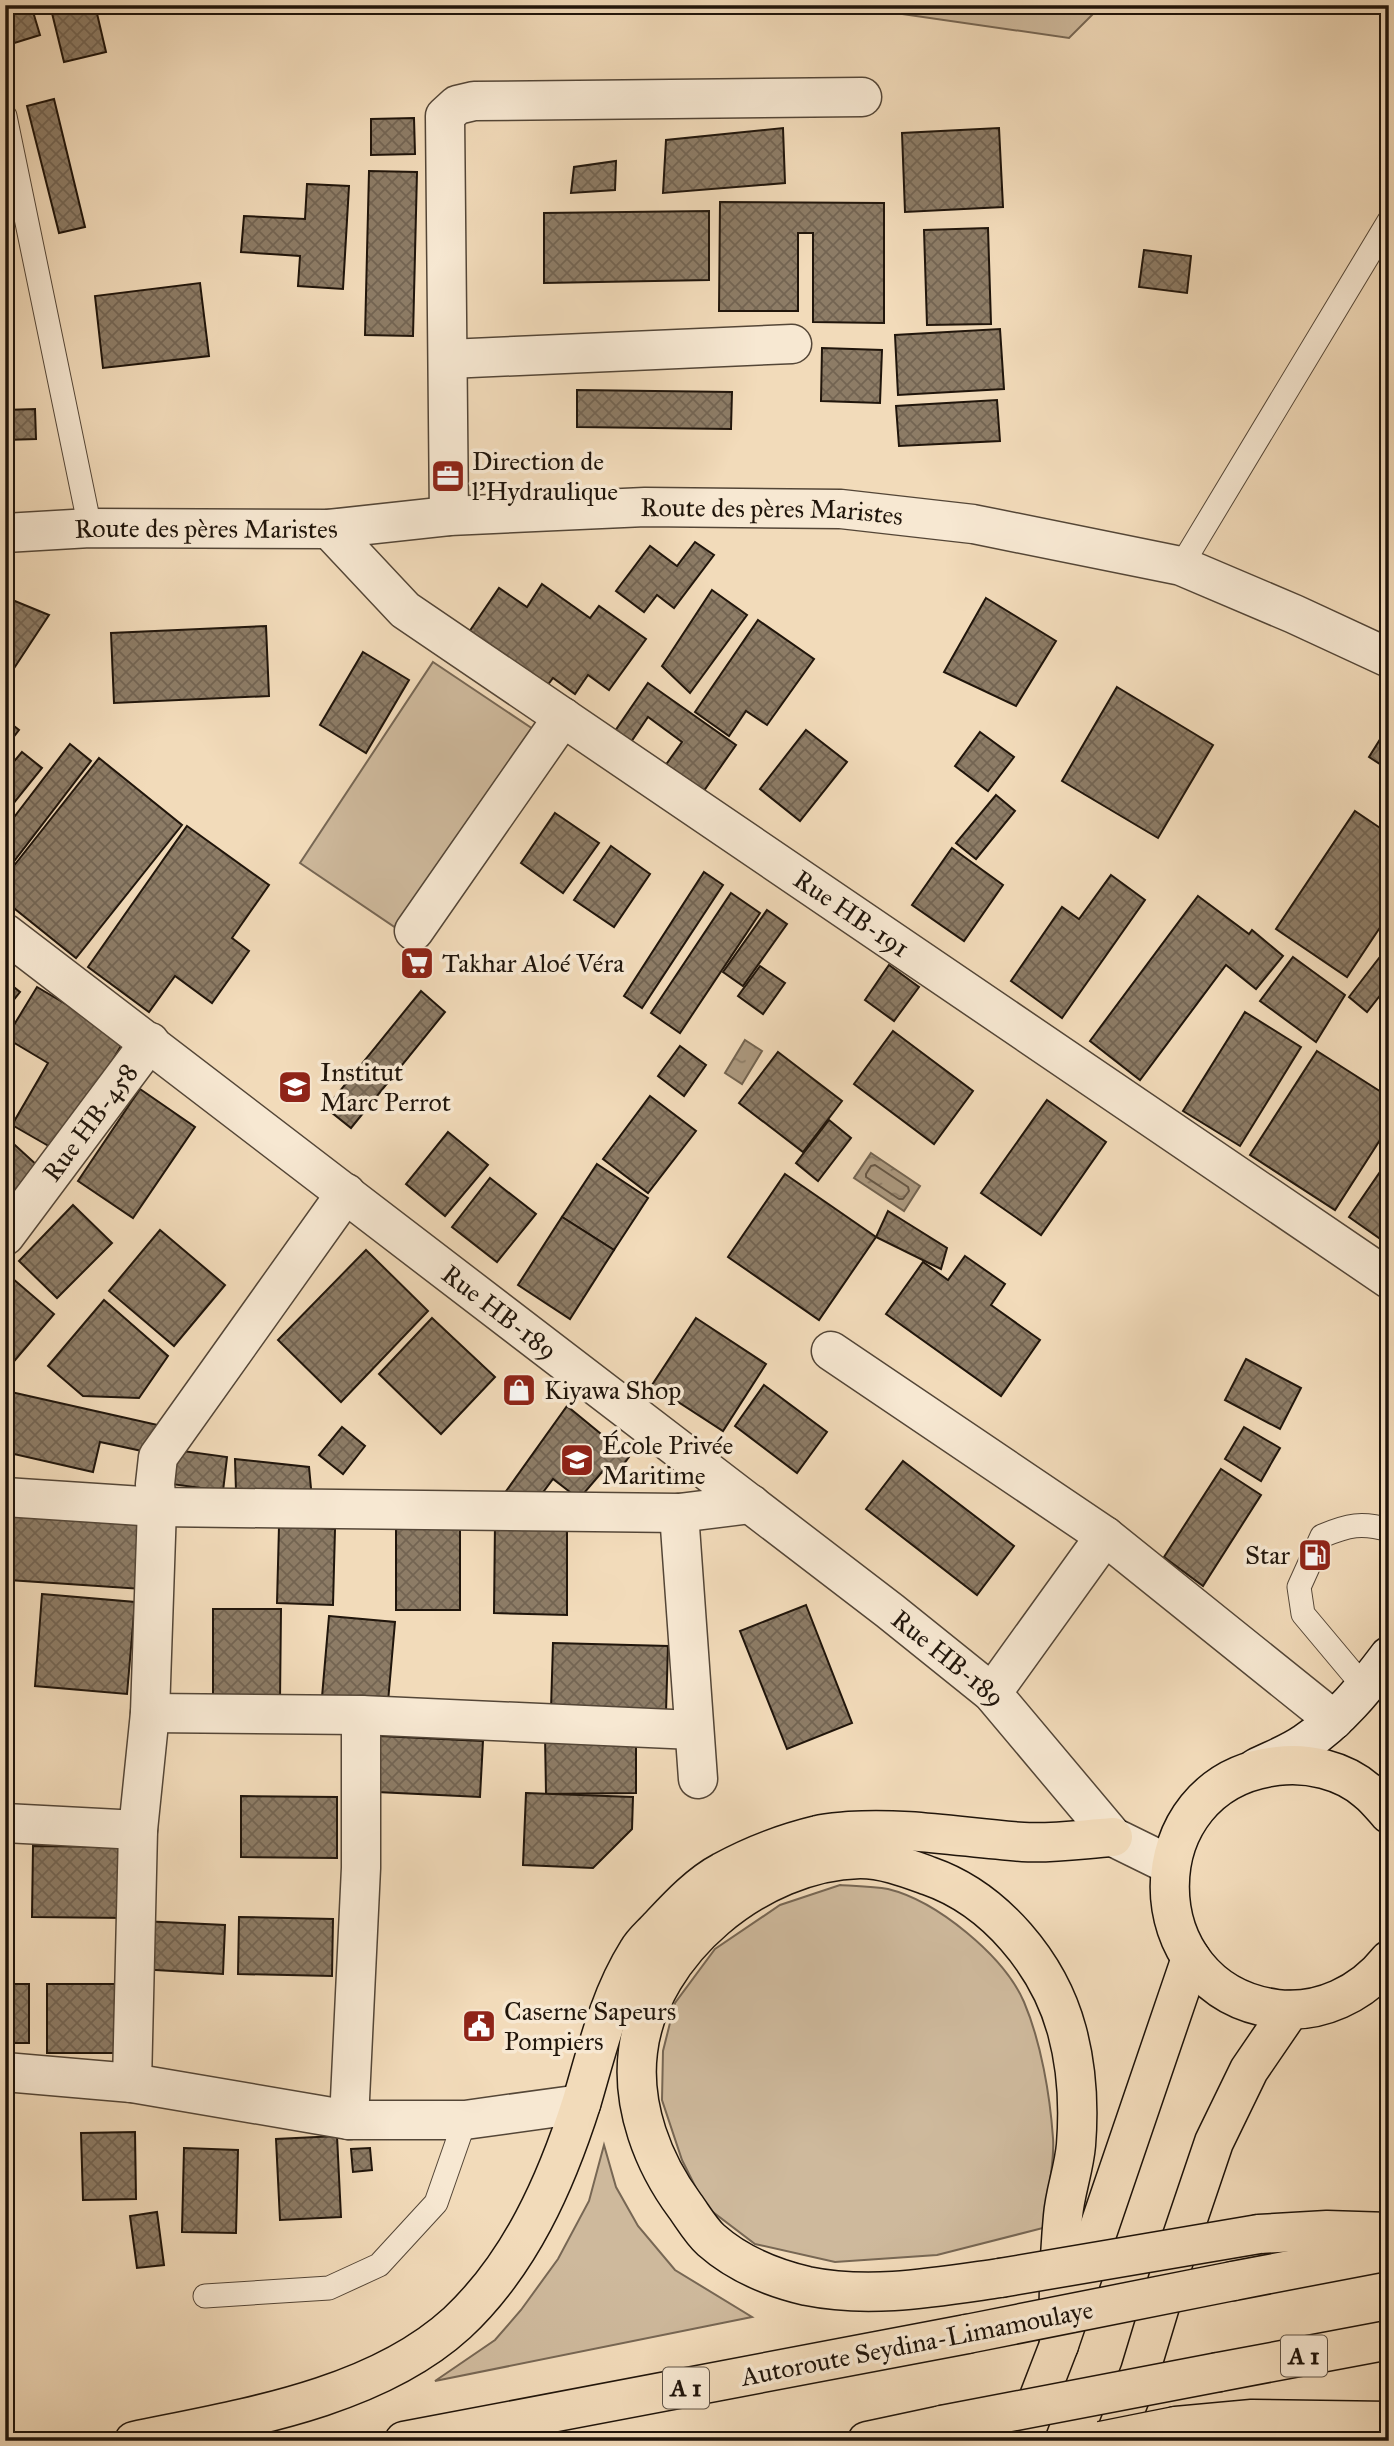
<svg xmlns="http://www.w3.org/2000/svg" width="1394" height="2446" viewBox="0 0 1394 2446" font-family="'IM FELL Great Primer',serif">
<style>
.green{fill:#ceb99c;stroke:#776754;stroke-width:2}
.water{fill:url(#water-ripples);stroke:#736450;stroke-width:2}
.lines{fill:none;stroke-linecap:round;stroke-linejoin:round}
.shore{stroke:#665644;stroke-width:2}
.building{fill:url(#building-cross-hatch);stroke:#20150b;stroke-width:2}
.service-casing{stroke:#544637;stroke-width:25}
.minor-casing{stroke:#544637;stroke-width:41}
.tertiary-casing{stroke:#544637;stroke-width:41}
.secondary-casing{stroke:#20150b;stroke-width:41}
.primary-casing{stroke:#20150b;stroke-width:41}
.motorway-casing{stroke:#20150b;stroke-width:41}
.service{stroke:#f7e8d2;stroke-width:23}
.minor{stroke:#f7e8d2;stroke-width:38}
.tertiary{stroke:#f7e8d2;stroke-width:38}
.secondary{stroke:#f7e8d2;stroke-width:38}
.primary{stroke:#f2dbba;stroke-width:38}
.motorway{stroke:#f2dbba;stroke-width:38}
.motorway-bridge-casing{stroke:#20150b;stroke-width:41;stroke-linecap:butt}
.motorway-bridge{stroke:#f2dbba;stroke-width:38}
.labels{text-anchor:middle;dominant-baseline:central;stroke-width:7;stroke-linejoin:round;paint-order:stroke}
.shield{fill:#f7e8d2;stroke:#605447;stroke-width:2}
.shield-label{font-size:24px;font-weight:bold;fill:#20150b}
.poi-label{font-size:26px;fill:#20150b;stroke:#f7e8d2;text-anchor:start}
.street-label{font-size:26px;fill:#20150b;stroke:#f7e8d2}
</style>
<defs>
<pattern id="water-ripples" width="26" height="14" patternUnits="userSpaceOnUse" patternTransform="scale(1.75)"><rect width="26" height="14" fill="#ab987e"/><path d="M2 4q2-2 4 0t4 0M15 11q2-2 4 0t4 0" fill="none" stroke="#8b7b65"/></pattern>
<pattern id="building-cross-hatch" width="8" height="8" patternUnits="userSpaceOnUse" patternTransform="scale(1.75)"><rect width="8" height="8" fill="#8d7c66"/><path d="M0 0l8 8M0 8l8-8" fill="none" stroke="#736452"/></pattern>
</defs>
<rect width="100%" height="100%" fill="#f2dbba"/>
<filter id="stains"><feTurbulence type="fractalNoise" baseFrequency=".00286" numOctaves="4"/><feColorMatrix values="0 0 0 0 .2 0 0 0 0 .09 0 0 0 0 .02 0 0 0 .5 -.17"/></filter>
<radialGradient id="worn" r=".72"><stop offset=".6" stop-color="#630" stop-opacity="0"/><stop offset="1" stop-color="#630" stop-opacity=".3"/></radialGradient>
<g class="green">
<path d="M840,5h262l-33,33z"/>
<path d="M433,662l100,67 -134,201 -99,-67z"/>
<path d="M840,1885c15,1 33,1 48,4 49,12 116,67 136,113 17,40 26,93 29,136 2,26 -7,64 -10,90l-106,27 -102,7 -80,-18 -50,-38 -23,-46 -20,-60 1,-49 12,-48 40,-54 65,-44z"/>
<path d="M604,2145l12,42 22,39 37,44 77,47 -317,64 60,-41 26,-30 37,-51 31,-58z"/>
</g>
<g class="water">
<path d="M745,1040l17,11 -20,33 -17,-11z"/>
<path d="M871,1153l49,33 -16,25 -50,-33z"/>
</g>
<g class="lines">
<path class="shore" d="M875,1165l33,22 1,4 -6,8h-4l-33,-22v-3l5,-8z"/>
</g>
<g class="building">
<path d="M12,5h19l9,30 -29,9 -6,-18v-19z"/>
<path d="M50,5h45l11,47 -42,10z"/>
<path d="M54,99l31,128 -26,6 -32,-127z"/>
<path d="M414,118l1,36 -44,1v-36z"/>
<path d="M783,128l2,55 -122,10 3,-53z"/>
<path d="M999,128l4,79 -98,5 -3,-79z"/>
<path d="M616,161l-1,29 -44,3 3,-26z"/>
<path d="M369,171l48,1 -4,164 -48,-1z"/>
<path d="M307,184l42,2 -6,103 -45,-3 2,-30 -59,-4 3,-36 61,3z"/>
<path d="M720,202l164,1v120l-71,-1v-89h-15v78h-79z"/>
<path d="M709,211v69l-165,3v-70z"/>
<path d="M988,228l3,96 -64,1 -3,-95z"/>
<path d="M1144,250l47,6 -4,37 -48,-6z"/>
<path d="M200,283l9,73 -106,12 -8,-72z"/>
<path d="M1000,329l4,60 -106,6 -3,-60z"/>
<path d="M822,348l60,2 -2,53 -59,-2z"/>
<path d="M577,390l155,2 -1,37 -154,-2z"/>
<path d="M997,400l3,41 -101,5 -3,-40z"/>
<path d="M35,409l1,30 -31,1v-30z"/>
<path d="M695,542l19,13 -40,53 -17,-13 -13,17 -28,-21 34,-45 27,20z"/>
<path d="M542,584l48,34 9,-12 47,33 -37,51 -21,-15 -13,19 -22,-16 -6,8 -78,-54 30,-44 28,19z"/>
<path d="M712,590l35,25 -57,78 -28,-27z"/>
<path d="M5,597l44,18 -44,67z"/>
<path d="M986,598l70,43 -40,65 -72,-34z"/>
<path d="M758,620l56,39 -47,66 -21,-14 -17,25 -34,-24z"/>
<path d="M266,626l3,70 -155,7 -3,-70z"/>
<path d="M363,652l46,28 -43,73 -46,-28z"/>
<path d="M648,683l88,62 -33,47 -38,-26 17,-24 -34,-25 -17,25 -16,-11z"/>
<path d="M1117,687l96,58 -55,93 -96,-57z"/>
<path d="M5,719l14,11 -14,18z"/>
<path d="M1389,725v45l-20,-13z"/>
<path d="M806,730l41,32 -47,59 -40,-32z"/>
<path d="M980,732l34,25 -26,34 -33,-25z"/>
<path d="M70,744l21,17 -86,112v-44z"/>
<path d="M22,752l20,16 -37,46v-42z"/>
<path d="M99,758l83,67 -106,133 -71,-57v-24z"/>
<path d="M996,795l19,16 -39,48 -20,-16z"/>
<path d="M1355,811l34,23v80l-42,63 -71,-48z"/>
<path d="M555,813l44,30 -36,50 -42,-30z"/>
<path d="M187,826l82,59 -37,53 17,13 -37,52 -37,-27 -26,36 -61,-45z"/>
<path d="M611,846l39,28 -36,53 -40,-27z"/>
<path d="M952,848l51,37 -39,56 -52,-36z"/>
<path d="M704,872l19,13 -81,123 -18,-12z"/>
<path d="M1111,875l34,25 -83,118 -51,-37 51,-74 17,12z"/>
<path d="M731,893l29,20 -80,120 -29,-20z"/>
<path d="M1198,896l51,38 3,-4 31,26 -27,33 -30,-24 -86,115 -50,-39z"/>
<path d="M767,910l20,14 -44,62 -20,-14z"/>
<path d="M1293,957l52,38 -29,47 -56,-41z"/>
<path d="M1379,958l10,7v19l-22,28 -18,-15z"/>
<path d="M889,965l30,22 -25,34 -29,-21z"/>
<path d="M760,966l25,17 -22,31 -25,-18z"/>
<path d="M5,980l15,12 -15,19z"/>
<path d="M37,987l88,52 -66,113 -47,-27 36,-62 -42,-25z"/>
<path d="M421,991l24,21 -94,116 -25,-20z"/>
<path d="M1245,1012l56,35 -61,99 -57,-35z"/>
<path d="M893,1031l80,60 -39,53 -80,-60z"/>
<path d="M680,1046l26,19 -22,31 -26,-20z"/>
<path d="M1317,1051l72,46v29l-54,84 -85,-55z"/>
<path d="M778,1052l64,49 -39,51 -64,-49z"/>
<path d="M140,1089l55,38 -62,91 -55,-37z"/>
<path d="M650,1096l46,35 -48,62 -45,-34z"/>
<path d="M1047,1100l59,42 -65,93 -60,-42z"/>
<path d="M829,1120l22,18 -33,43 -22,-18z"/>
<path d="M448,1132l40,33 -43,51 -39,-32z"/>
<path d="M5,1136l34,31 -34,38z"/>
<path d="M597,1164l51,34 -34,52 -52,-33z"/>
<path d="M1380,1172l9,6v67l-40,-28z"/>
<path d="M785,1174l91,63 -57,83 -91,-63z"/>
<path d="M490,1178l46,36 -39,48 -45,-35z"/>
<path d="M73,1205l39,38 -55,55 -38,-37z"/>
<path d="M888,1211l59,37 -6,21 -65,-32z"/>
<path d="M562,1217l52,33 -44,69 -52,-34z"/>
<path d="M160,1230l65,55 -51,61 -65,-55z"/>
<path d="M366,1250l62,61 -87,91 -63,-62z"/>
<path d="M965,1256l40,28 -14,21 49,35 -39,56 -115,-82 37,-52 25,18z"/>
<path d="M5,1272l49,42 -49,58z"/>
<path d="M104,1300l64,56 -29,42 -56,-2 -35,-30z"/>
<path d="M432,1318l63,59 -54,57 -62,-60z"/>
<path d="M696,1318l70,46 -43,67 -71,-46z"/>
<path d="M1246,1359l55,29 -21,41 -55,-29z"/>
<path d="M764,1385l63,47 -30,41 -62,-47z"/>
<path d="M11,1392l151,34 -6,28 -56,-12 -7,30 -88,-20v-32z"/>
<path d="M567,1406l62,51 -17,23 -10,-8 -23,27 -26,-20 -15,20 -34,-5z"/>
<path d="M342,1427l23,19 -22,28 -24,-19z"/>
<path d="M1244,1427l36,21 -19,33 -36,-22z"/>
<path d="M168,1449l59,8 -4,34 -59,-8z"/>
<path d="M235,1459l74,8 3,32 -76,-8z"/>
<path d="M903,1461l111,85 -37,49 -111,-86z"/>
<path d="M1221,1469l40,26 -58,91 -39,-29z"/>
<path d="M13,1505l134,8 -5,76 -133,-9z"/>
<path d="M495,1522h72v93l-73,-2z"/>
<path d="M279,1526l56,3 -2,76 -56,-2z"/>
<rect x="396" y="1526" width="64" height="84"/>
<path d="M42,1594l93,8 -8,92 -92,-8z"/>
<path d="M806,1605l46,118 -65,26 -47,-118z"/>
<path d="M213,1609h68l-1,92 -67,-1z"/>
<path d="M329,1616l66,6 -7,80 -66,-5z"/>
<path d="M553,1643l115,3 -2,66 -115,-3z"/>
<path d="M545,1735h91v58l-90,1z"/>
<path d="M380,1736l103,5 -3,56 -103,-5z"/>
<path d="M526,1793l107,4 -1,32 -39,39 -70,-3z"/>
<path d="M241,1796l96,1v61l-96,-1z"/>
<path d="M33,1846l94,1 -1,71 -94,-1z"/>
<path d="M239,1917l94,2 -1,57 -94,-2z"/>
<path d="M141,1921l84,4 -2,49 -84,-5z"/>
<rect x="5" y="1984" width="24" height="59"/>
<rect x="47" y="1984" width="74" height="69"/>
<path d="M135,2132l1,67 -53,1 -2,-67z"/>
<path d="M337,2136l4,81 -61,3 -4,-81z"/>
<path d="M184,2148l54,2 -2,83 -54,-1z"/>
<path d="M370,2148l2,22 -19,2 -2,-23z"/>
<path d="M157,2212l7,53 -27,3 -7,-52z"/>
</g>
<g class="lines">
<g class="service-casing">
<g id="service">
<path d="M5,116l85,412"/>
<path d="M1181,566l208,-345"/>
<path d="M1365,1688l-62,-74 -4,-27 23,-51c26,-11 40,-14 67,-6"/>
<path d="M205,2296l124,-8 50,-23 57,-62 29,-83"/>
</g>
</g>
<g class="minor-casing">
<g id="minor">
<path d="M448,359l344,-15"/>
<path d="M449,516l-4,-400 12,-11 17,-4 388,-4"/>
<path id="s1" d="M329,529l76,81 984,669"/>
<path d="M414,931l149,-214"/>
<path id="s2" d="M5,1236l145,-194"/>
<path d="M831,1351l274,185 229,184"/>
<path d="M5,1497l152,10 522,6 72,-9"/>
<path d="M679,1513l19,266"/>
<path d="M992,1693l113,-157"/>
<path d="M150,1713l211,2 333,15"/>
<path d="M5,1823l133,7"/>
<path d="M5,2072l127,11 217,37h116l116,-16"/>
<path d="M132,2083l6,-253 12,-117 7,-206 -2,-23 3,-27 188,-264"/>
<path d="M349,2120l12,-252v-153"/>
</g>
</g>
<g class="tertiary-casing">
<g id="tertiary">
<path id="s3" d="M5,533l85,-5 239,1 120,-13 196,-9 196,2 132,15 208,42 113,48 95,44"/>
<path id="s4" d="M5,933l885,678 102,82 121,144 57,28"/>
</g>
</g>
<g class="secondary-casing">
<path id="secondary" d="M1256,1768c16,-8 35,-15 49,-25 34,-23 60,-55 84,-87"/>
</g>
<g class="primary-casing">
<g id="primary">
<path d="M1389,1814c-7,-8 -14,-17 -22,-23 -24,-21 -60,-29 -90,-25 -143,16 -143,225 0,243 43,5 85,-15 112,-49"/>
<path d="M1022,2441l37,-96 132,-387"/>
<path d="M1113,2441l27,-69 33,-109 41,-121 35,-72 41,-60"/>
</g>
</g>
<g class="motorway-casing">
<g id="motorway">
<path d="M1259,2234l68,-4 62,2"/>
<path d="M1000,2278c-64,9 -129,21 -193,8 -34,-8 -70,-23 -96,-46 -10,-9 -18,-23 -26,-34 -32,-43 -54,-100 -47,-155 12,-100 121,-190 222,-192 24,0 47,9 69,17 66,23 120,88 138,155 10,37 12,76 9,114 -2,24 -11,47 -13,71 -4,43 -5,86 -4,129"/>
<path d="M1233,2281l156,-30"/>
<path d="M1219,2372l170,-32"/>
<path d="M1176,2426l76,-7 137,2"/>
<path d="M134,2441c106,-22 240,-42 323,-118 63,-59 99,-140 125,-222 15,-51 27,-104 56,-150 5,-9 14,-16 21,-24 18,-19 40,-43 63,-55 29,-16 63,-29 96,-37 10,-3 21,-3 32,-4 58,-4 115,7 173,11 29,2 60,-3 90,-5"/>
<path d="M404,2441l563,-107"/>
<path d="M867,2441l75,-16"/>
</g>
</g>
<use href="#service" class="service"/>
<use href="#minor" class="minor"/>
<use href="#tertiary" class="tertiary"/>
<use href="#secondary" class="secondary"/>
<use href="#primary" class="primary"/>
<use href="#motorway" class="motorway"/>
<g class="motorway-bridge-casing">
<g id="motorway-bridge">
<path d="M1000,2278l259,-44"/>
<path d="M967,2334l266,-53"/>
<path d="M942,2425l277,-53"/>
<path d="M1101,2441l75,-15"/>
</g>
</g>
<use href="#motorway-bridge" class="motorway-bridge"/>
</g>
<defs>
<g id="office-square" transform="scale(1.75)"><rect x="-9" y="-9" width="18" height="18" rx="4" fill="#8f2418" stroke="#f7e8d2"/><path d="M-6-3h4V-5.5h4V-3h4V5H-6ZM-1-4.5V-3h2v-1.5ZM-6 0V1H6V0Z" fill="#fff"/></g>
<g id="supermarket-square" transform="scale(1.75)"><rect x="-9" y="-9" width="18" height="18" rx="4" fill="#8f2418" stroke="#f7e8d2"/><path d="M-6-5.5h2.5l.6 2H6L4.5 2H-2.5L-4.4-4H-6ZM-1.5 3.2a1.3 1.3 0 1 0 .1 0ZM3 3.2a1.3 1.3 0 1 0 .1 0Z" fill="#fff"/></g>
<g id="school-square" transform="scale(1.75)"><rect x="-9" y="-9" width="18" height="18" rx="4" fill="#8f2418" stroke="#f7e8d2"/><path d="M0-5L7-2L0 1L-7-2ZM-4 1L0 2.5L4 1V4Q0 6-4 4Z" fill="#fff"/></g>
<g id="shop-square" transform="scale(1.75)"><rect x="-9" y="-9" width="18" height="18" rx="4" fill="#8f2418" stroke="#f7e8d2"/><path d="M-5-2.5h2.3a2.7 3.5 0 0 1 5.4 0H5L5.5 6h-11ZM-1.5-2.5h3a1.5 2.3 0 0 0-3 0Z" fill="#fff"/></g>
<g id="university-square" transform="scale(1.75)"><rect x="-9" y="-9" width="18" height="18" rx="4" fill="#8f2418" stroke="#f7e8d2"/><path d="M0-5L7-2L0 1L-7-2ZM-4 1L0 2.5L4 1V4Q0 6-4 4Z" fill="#fff"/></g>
<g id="fuel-square" transform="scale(1.75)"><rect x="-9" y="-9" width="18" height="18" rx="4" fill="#8f2418" stroke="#f7e8d2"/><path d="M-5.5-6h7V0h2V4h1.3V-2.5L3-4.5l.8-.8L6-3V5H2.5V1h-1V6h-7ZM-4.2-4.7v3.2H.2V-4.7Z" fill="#fff"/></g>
<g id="civic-square" transform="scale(1.75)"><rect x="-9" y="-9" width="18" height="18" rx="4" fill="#8f2418" stroke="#f7e8d2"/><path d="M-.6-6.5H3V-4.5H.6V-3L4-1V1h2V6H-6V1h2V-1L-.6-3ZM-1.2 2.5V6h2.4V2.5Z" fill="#fff"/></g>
</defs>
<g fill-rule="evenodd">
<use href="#office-square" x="448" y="476"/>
<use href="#supermarket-square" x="417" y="963"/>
<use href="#school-square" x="295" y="1087"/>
<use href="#shop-square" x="519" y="1390"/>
<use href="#university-square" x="577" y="1460"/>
<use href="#fuel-square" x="1315" y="1555"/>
<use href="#civic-square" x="479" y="2026"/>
</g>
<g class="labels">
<g class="shield">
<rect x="1281" y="2335.5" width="46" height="41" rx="5"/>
<rect x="663" y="2367.5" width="46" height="41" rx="5"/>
</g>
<g class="shield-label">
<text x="1304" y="2356">A 1</text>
<text x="686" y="2388">A 1</text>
</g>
<g class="poi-label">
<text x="472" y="461">Direction de<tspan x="472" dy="30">l'Hydraulique</tspan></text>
<text x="442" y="963">Takhar Aloé Véra</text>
<text x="320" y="1072">Institut<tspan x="320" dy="30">Marc Perrot</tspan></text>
<text x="544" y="1390">Kiyawa Shop</text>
<text x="602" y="1445">École Privée<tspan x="602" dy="30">Maritime</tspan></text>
<text x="1290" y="1555" text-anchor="end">Star</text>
<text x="504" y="2011">Caserne Sapeurs<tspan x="504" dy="30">Pompiers</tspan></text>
</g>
<g class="street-label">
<text stroke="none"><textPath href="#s3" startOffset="768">Route des pères Maristes</textPath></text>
<text stroke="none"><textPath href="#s3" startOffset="201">Route des pères Maristes</textPath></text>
<text stroke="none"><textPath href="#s1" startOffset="651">Rue HB-191</textPath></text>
<text stroke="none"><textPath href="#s2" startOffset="142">Rue HB-458</textPath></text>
<text stroke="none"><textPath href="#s4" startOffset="623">Rue HB-189</textPath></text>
<text stroke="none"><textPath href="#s4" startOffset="1190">Rue HB-189</textPath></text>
<text transform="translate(917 2343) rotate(-11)">Autoroute Seydina-Limamoulaye</text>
</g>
</g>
<rect width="1394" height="2446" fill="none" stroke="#f2dbba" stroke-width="28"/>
<rect x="7" y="7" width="1380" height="2432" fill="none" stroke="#20150b" stroke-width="3.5"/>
<rect x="14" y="14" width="1366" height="2418" fill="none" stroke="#20150b" stroke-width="2"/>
<rect width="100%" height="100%" filter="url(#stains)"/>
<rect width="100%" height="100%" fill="url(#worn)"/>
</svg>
